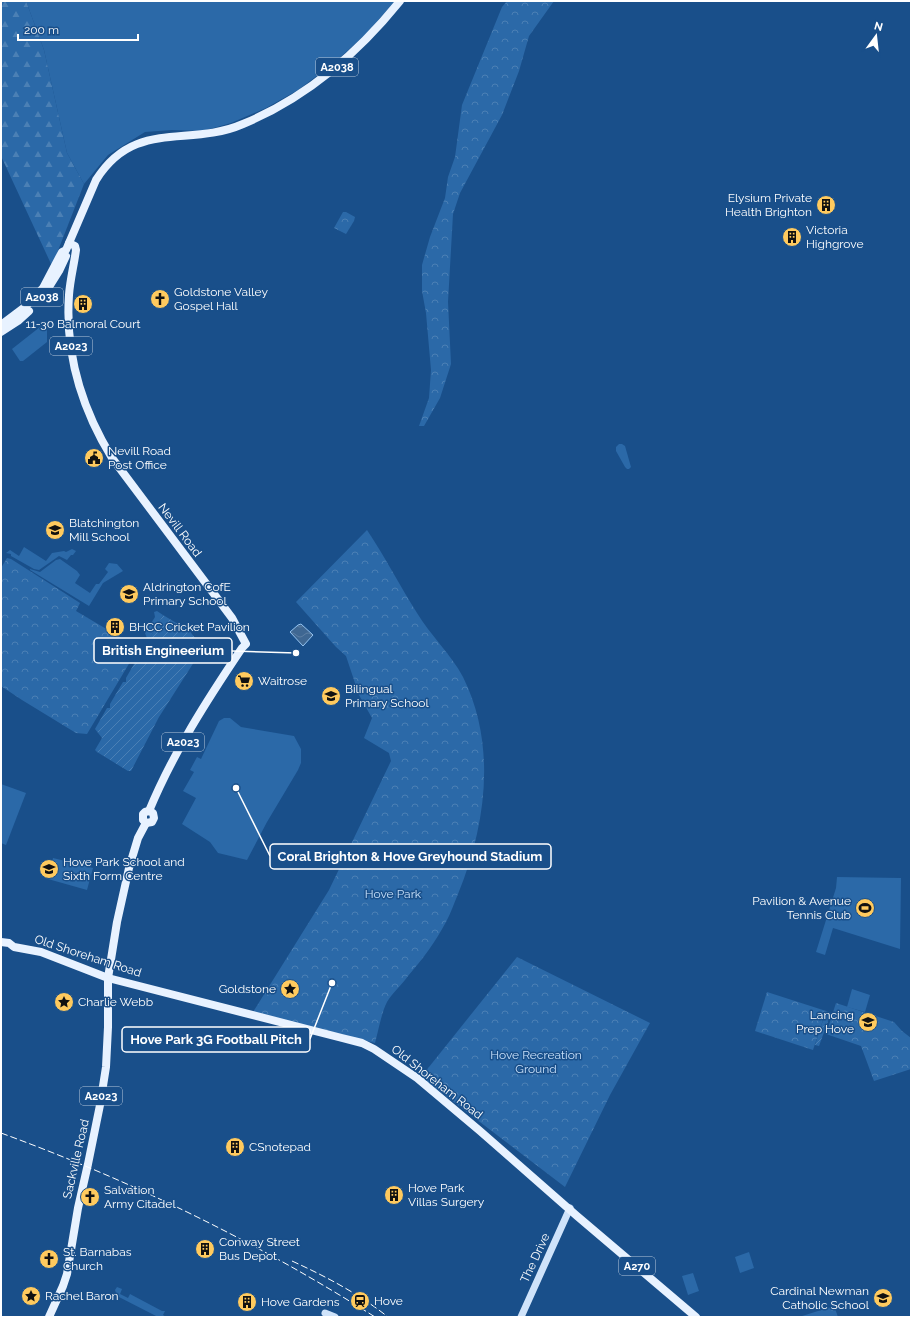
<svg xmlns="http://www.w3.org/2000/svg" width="912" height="1318" viewBox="0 0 912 1318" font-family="Raleway,sans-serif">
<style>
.grass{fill:#2b69a8}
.forest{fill:url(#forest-firs)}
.park{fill:url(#park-crowns)}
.garden{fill:url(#garden-furrows)}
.water{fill:url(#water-waves);stroke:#94c3f0}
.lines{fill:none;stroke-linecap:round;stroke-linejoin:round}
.secondary{stroke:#cfe3fa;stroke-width:7}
.primary{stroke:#e8f2ff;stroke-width:8}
.rail{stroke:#fff;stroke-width:1;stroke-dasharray:7 3;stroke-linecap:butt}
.labels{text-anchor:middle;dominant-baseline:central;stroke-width:3;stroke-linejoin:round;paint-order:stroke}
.shield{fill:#194f8a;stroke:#bacadc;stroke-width:1}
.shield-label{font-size:11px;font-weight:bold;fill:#fff}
.poi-label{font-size:12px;fill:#fff;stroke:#194f8a;text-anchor:start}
.street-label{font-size:12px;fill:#fff;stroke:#194f8a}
.park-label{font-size:12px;fill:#c8e0fa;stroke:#194f8a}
.leader{fill:none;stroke:#fff;stroke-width:1.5}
.callout-dot{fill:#fff;stroke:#194f8a;stroke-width:1.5}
.callout{fill:#194f8a;stroke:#fff;stroke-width:1.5}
.callout-label{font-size:13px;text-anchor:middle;font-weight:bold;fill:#fff}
</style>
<defs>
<pattern id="forest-firs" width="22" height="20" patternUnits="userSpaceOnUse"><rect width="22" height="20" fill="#2b69a8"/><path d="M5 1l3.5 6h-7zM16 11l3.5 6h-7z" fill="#4b80b5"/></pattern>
<pattern id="park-crowns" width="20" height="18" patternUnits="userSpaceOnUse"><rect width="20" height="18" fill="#2b69a8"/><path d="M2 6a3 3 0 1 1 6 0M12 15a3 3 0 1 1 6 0" fill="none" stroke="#4b80b5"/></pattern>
<pattern id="garden-furrows" width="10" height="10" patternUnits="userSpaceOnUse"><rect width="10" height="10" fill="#2b69a8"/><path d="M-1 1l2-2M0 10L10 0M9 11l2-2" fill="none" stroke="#4b80b5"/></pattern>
<pattern id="water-waves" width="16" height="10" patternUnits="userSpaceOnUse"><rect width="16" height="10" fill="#3f6792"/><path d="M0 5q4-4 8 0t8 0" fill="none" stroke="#5c7ea2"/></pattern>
</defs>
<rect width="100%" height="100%" fill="#194f8a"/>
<g class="grass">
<path d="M26,1h369l-28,32 -33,30 -36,27 -32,18 -35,15 -28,8 -31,-1 -27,2 -37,23 -24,29 -17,-31 -23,-103z"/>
<path d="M45,323l2,1v18l-24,19h-3l-8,-12z"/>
<path d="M619,444h3l3,2 6,21 -2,2h-2l-2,-2 -9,-16v-4z"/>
<path d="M24,547l22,14 6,-8 12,-2 2,1 6,-3 4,2 -3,4h-2l-4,5 -8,-4 -20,14 -5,-1 -23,-13v-2l-5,-1 4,-3 9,6z"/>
<path d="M60,559l17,12 3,4 -5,8 15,10 6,-9h3l9,-12 -3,-3 4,-6 8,1 6,7 -20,12 -14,23 -59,-36v-1l10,3 16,-12z"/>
<path d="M157,611l6,4 -7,12 1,2 -1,2h-2l-6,10 -3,-8 10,-16 -1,-5z"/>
<path d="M224,718h6l11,9 53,9 7,13v14l-3,7 -31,52 -20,38 -29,-7 -8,-11 -28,-18 14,-26 -13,-7 11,-19 -4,-2 7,-13 4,2 18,-38z"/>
<path d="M1,784l25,9 -20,52 -5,-2z"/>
<path d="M53,858l40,10 -6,22 -39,-11z"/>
<path d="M837,877l64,1 -1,71 -67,-21 -8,27 -9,-3 20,-64z"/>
<path d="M852,989l18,6 -5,17 -18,-5z"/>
<path d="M749,1252l5,16 -14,5 -5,-16z"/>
<path d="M693,1273l6,18 -11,4 -6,-19z"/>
<path d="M117,1287l5,2 -2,5 8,4 2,-4 32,17h3l-2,4 3,2h-8l-41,-21 -2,-6z"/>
</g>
<path class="forest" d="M1,1h25l18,49 23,103 17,31 -32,82 -51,-110z"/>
<g class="park">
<path d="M507,1h47l-25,35 -10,35 -17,44 -42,78 -7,21 -5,88 3,62 -11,34 -16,28h-5l10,-28 2,-28 -5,-57 -4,-22v-26l8,-28 15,-39 3,-21 7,-20 7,-52 40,-98z"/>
<path d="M343,212h3l9,5 -1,4 -8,13 -12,-6z"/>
<path d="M367,530c18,27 33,56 50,83 13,22 34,41 46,64 34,68 23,149 -5,217 -4,9 -7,19 -12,28 -10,19 -24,38 -38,54 -6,9 -16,17 -21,26 -5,9 -9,30 -12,41l-122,-31 76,-122 62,-129 -2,-8 -25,-15 8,-20 -13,-23 -13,-39 -10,-9 -40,-45z"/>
<path d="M7,558l4,1 69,44 -4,8 54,32 1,-1 8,5 -52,87 -11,-1 -54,-33 -21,-14v-118z"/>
<path d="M517,957l133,66 -40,72 -45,92 -144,-110z"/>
<path d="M767,992l59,19 -13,39 -58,-19z"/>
<path d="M836,1003l58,19 8,9 9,7v31l-37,12 -13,-35 -35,-12z"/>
<path d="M834,1306l4,11h-39z"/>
</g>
<g class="garden">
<path d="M163,615l15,9h6l19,24 -44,69 -28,54h-3l-31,-19 -2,-2 7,-12 -7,-9 12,-21h3v-4l13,-22h3v-4l12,-21h3v-5l13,-21 3,-2 -1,-2z"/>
<path d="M826,1011l5,2 -12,33 -4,-1z"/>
</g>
<path class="water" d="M301,624l12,11 -10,11 -13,-14 8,-7z"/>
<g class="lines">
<g class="secondary">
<path d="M325,1313l10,4"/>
<path d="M521,1317l49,-109"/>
</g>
<g class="primary">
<path d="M69,243l6,3 1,4c-2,15 -6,30 -7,45 -4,58 13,114 43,163l120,160 14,26 -4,4c-35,52 -69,105 -93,163l-4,1 -2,2v6l3,3"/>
<path d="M49,287l10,-16 7,-15"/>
<path d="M1,325l24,-18 18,-19 19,-36 4,-2 30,-70c39,-62 92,-32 147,-56 63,-26 115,-71 157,-123"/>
<path d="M1,332l17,-11 11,-10"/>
<path d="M146,823l6,-1 2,-4 -1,-5 -4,-2"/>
<path d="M1,942l8,1 5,4 27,5 67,26 234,60 20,5 12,6 43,29 63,53 97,85 119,101"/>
<path d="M49,1317l14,-31 4,-12 11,-66 10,-44 12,-59 6,-38 2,-40v-49l9,-56 12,-54 9,-30 8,-15"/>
</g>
<g class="rail">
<path d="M1,1133c131,48 256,109 374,184"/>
<path d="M292,1261c35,16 67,33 96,56"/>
</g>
</g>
<defs>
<g id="building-disc" transform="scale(1)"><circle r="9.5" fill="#ffca5e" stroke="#194f8a"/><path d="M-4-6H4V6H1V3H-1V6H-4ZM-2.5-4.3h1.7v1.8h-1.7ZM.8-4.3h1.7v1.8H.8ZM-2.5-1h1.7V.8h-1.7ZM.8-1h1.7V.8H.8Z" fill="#111"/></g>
<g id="church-disc" transform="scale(1)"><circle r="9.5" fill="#ffca5e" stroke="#194f8a"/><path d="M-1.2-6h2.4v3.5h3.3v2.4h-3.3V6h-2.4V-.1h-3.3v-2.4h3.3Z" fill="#111"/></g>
<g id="civic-disc" transform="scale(1)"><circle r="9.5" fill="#ffca5e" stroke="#194f8a"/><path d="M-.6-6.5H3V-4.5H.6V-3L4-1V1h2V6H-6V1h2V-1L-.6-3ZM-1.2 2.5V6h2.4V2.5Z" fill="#111"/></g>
<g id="school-disc" transform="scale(1)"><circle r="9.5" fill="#ffca5e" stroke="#194f8a"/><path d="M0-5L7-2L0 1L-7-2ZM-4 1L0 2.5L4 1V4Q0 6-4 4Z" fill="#111"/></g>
<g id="supermarket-disc" transform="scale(1)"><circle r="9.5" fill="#ffca5e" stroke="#194f8a"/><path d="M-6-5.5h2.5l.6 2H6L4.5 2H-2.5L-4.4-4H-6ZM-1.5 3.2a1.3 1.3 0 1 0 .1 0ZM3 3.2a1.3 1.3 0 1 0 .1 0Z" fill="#111"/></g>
<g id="stadium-disc" transform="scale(1)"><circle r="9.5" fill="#ffca5e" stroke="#194f8a"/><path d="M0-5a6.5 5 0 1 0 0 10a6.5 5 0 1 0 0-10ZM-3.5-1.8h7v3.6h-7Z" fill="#111"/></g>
<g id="sight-disc" transform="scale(1)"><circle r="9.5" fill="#ffca5e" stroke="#194f8a"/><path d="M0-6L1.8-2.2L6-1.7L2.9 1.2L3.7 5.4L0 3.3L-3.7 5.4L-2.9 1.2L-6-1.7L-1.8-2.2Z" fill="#111"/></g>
<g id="station-disc" transform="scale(1)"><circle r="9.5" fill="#ffca5e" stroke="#194f8a"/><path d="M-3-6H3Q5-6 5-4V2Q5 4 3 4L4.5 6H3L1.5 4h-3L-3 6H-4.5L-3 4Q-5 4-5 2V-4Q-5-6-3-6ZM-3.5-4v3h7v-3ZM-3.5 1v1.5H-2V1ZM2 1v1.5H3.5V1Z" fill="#111"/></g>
</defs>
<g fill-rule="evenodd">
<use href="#building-disc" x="826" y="205"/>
<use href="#building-disc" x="792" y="237"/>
<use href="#church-disc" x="160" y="299"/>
<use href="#building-disc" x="83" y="304"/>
<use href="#civic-disc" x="94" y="458"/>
<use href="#school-disc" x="55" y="530"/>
<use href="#school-disc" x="129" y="594"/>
<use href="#building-disc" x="115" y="627"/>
<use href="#supermarket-disc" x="244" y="681"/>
<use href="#school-disc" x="331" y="696"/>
<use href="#school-disc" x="49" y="869"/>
<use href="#stadium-disc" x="865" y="908"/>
<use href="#sight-disc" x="290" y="989"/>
<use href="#sight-disc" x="64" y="1002"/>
<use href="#school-disc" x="868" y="1022"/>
<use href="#building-disc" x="235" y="1147"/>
<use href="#building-disc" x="394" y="1195"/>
<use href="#church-disc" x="90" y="1197"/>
<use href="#building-disc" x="205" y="1249"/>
<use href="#church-disc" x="49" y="1259"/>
<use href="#sight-disc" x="31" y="1296"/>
<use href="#school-disc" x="883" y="1298"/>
<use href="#station-disc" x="360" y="1301"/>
<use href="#building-disc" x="247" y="1302"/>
</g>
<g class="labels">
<g class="shield">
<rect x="316" y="58" width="42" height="18" rx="3"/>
<rect x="21" y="288" width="42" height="18" rx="3"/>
<rect x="50" y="337" width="42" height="18" rx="3"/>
<rect x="162" y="733" width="42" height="18" rx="3"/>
<rect x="80" y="1087" width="42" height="18" rx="3"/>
<rect x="619" y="1257" width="36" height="18" rx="3"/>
</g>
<g class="shield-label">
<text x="337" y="67">A2038</text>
<text x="42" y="297">A2038</text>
<text x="71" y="346">A2023</text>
<text x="183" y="742">A2023</text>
<text x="101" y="1096">A2023</text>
<text x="637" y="1266">A270</text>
</g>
<g class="poi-label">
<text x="812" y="198" text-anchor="end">Elysium Private<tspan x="812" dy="14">Health Brighton</tspan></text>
<text x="806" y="230">Victoria<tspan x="806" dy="14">Highgrove</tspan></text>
<text x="174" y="292">Goldstone Valley<tspan x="174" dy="14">Gospel Hall</tspan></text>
<text x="83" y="324" text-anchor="middle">11-30 Balmoral Court</text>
<text x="108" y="451">Nevill Road<tspan x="108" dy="14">Post Office</tspan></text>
<text x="69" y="523">Blatchington<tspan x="69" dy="14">Mill School</tspan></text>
<text x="143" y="587">Aldrington CofE<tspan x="143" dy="14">Primary School</tspan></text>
<text x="129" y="627">BHCC Cricket Pavilion</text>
<text x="258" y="681">Waitrose</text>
<text x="345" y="689">Bilingual<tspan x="345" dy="14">Primary School</tspan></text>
<text x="63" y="862">Hove Park School and<tspan x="63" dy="14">Sixth Form Centre</tspan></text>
<text x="851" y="901" text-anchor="end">Pavilion &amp; Avenue<tspan x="851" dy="14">Tennis Club</tspan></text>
<text x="276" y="989" text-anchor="end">Goldstone</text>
<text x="78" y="1002">Charlie Webb</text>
<text x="854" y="1015" text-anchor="end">Lancing<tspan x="854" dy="14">Prep Hove</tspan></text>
<text x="249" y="1147">CSnotepad</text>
<text x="408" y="1188">Hove Park<tspan x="408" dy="14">Villas Surgery</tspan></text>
<text x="104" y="1190">Salvation<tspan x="104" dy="14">Army Citadel</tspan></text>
<text x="219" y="1242">Conway Street<tspan x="219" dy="14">Bus Depot</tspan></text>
<text x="63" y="1252">St. Barnabas<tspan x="63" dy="14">Church</tspan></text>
<text x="869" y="1291" text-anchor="end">Cardinal Newman<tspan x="869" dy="14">Catholic School</tspan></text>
<text x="45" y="1296">Rachel Baron</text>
<text x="374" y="1301">Hove</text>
<text x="261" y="1302">Hove Gardens</text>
</g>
<g class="street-label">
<text transform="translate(180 530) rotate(53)">Nevill Road</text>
<text transform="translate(88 956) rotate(18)">Old Shoreham Road</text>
<text transform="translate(437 1082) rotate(38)">Old Shoreham Road</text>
<text transform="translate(76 1159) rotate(-77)">Sackville Road</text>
<text transform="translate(535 1258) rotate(-65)">The Drive</text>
</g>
<g class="park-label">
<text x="393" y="894">Hove Park</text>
<text x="536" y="1055">Hove Recreation<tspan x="536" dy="14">Ground</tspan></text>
</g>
</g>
<path class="leader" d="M296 653L232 651M236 788L270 856M332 983L310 1039"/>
<g class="callout-dot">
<circle cx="296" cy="653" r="4"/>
<circle cx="236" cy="788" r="4"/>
<circle cx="332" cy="983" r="4"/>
</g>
<g class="callout">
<rect x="94" y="638" width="138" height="25" rx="4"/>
<rect x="270" y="844" width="281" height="25" rx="4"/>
<rect x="122" y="1027" width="188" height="25" rx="4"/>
</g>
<g class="callout-label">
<text x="163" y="655">British Engineerium</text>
<text x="410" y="861">Coral Brighton &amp; Hove Greyhound Stadium</text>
<text x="216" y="1044">Hove Park 3G Football Pitch</text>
</g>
<rect width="912" height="1318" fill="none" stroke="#ffffff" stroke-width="4"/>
<g transform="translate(876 36) rotate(15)" stroke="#194f8a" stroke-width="3" paint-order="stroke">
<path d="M0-3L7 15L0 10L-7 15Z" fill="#ffffff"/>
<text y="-6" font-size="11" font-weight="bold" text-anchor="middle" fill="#ffffff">N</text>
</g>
<path d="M18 34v6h120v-6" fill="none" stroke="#ffffff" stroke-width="2"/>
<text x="24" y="34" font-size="12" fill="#ffffff" stroke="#194f8a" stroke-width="3" paint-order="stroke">200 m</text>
</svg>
